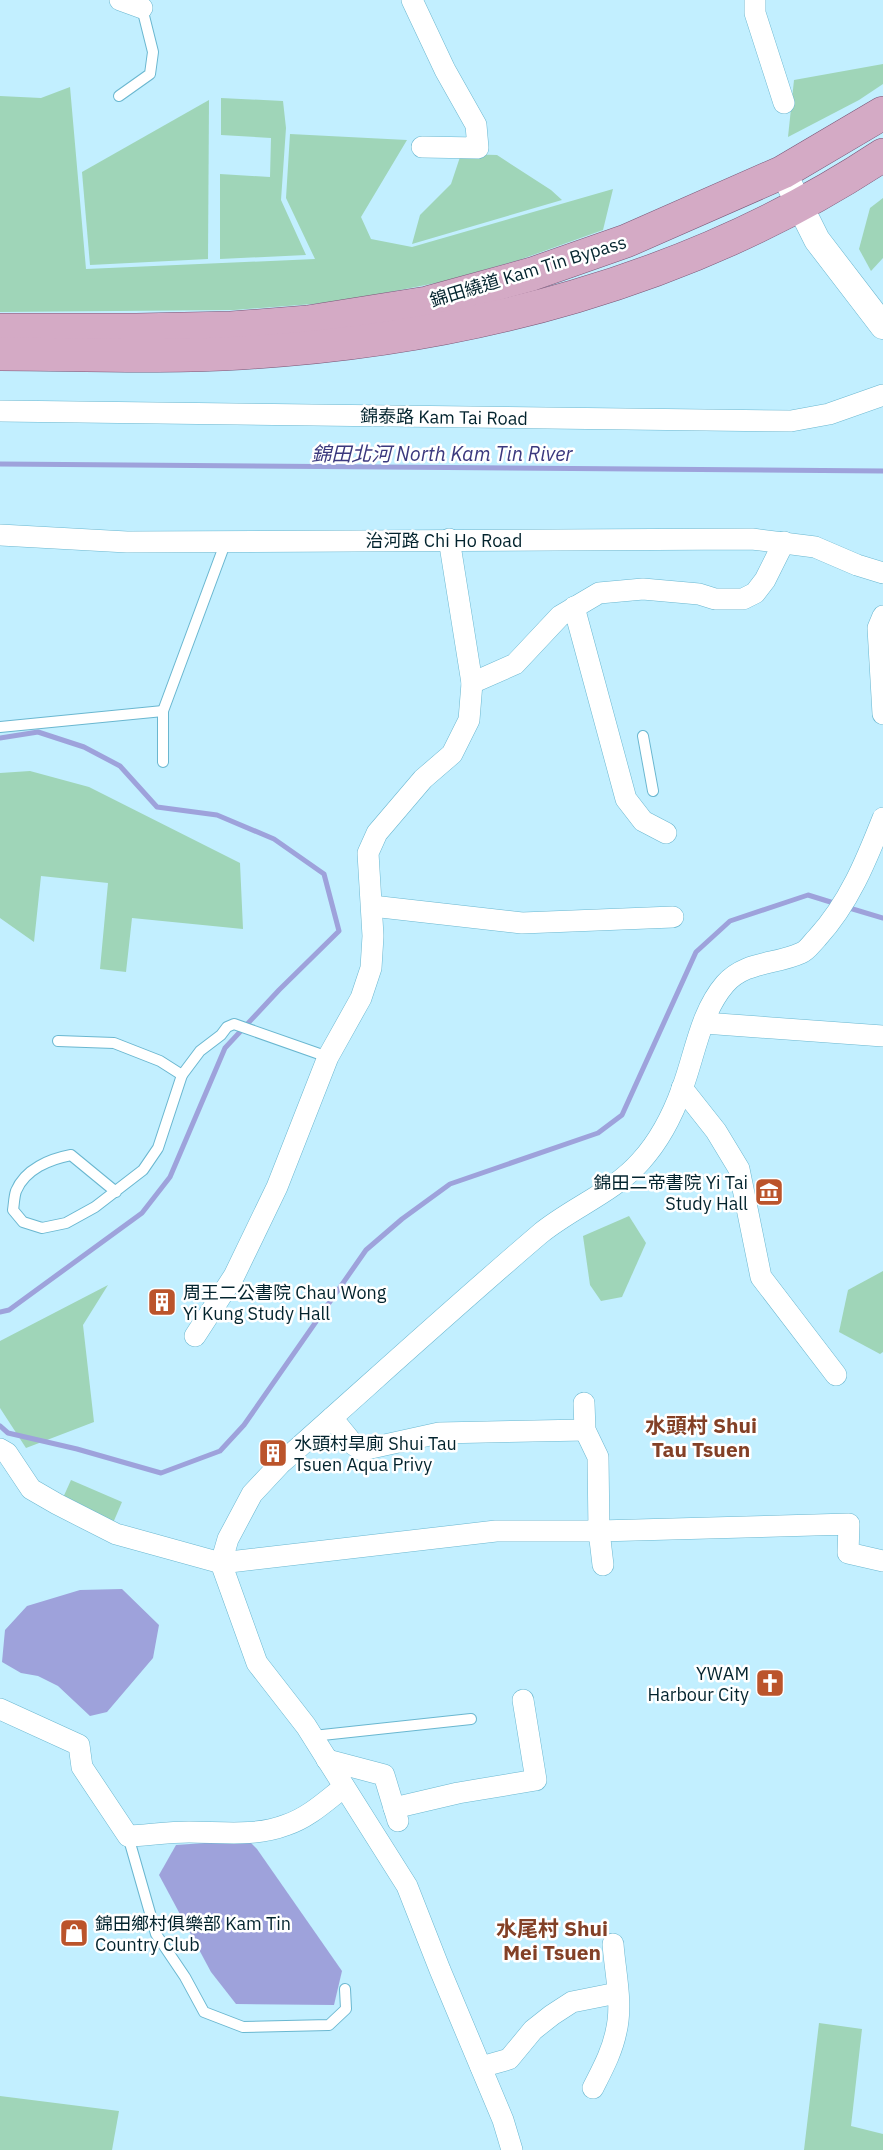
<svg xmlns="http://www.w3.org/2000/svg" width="883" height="2150" viewBox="0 0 883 2150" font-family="'IBM Plex Sans','Noto Sans TC',sans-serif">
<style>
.green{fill:#9fd5b8}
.water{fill:#9ea2db}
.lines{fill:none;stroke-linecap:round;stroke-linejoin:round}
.stream{stroke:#9ea2db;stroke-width:5}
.service-casing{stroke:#6ab7d0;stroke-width:12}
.minor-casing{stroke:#6ab7d0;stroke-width:22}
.tertiary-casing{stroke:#6ab7d0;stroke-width:27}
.primary-casing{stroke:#785677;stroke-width:34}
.service{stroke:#fff;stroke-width:10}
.minor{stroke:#fff;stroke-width:21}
.tertiary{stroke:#fff;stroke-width:26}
.primary{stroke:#d4aac5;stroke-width:33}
.labels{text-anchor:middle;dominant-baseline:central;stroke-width:5;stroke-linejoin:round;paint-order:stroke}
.street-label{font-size:18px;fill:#02232d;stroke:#fff}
.poi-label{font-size:18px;fill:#02232d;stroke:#fff;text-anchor:start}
.water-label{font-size:20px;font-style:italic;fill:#3b397e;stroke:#fff}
.quarter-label{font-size:21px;font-weight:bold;fill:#834026;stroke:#fff}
</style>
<rect width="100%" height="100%" fill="#c2efff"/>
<g class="green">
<path d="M883,64v20l-24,16 -71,37 6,-57z"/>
<path d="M70,87l16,182 229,-10 -29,-61 4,-64 117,6 -46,77 10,22 41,8 201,-58 -10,41 -84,30 -78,22 -102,20 -105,8 -234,2v-216l41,2z"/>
<path d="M221,98l62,3 3,27 -5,72 25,55 -86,4v-85l50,3 1,-39 -50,-3z"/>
<path d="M209,100l-1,159 -118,6 -8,-93z"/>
<path d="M461,154l36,1 54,35 11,10 -150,44 8,-29 31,-31z"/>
<path d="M883,198v60l-12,13 -12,-22 11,-41z"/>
<path d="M30,771l59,16 151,76 3,66 -111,-11 -6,54 -26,-3 8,-86 -67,-7 -7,66 -34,-24v-145z"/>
<path d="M629,1216l17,27 -24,54 -21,4 -11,-16 -7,-49z"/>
<path d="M883,1271v81l-3,2 -41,-22 9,-42z"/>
<path d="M108,1285l-25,40 11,97 -68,26 -26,-40v-67z"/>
<path d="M71,1480l51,22 -9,21 -51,-23z"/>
<path d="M819,2023l43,6 -11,97 32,8v16h-79z"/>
<path d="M0,2096l119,15 -7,39h-112z"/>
</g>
<g class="water">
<path d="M122,1589l37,36 -6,33 -46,54 -17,4 -32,-30 -20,-10 -17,-3 -19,-11 3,-32 22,-24 53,-16z"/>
<path d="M248,1840l9,9 85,122 -8,34 -98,-1 -25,-32 -52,-97 17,-30z"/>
</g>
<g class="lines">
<g class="stream">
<path d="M0,464l883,7"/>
<path d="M0,738l38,-6 46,15 36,19 37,41 60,8 57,24 50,35 15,57 -60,59 -54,58 -55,129 -28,36 -133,97 -9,2"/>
<path d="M846,907l37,11"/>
<path d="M0,1426l8,7 69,16 84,24 59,-22 24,-26 122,-175 36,-31 48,-35 148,-51 24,-18 74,-163 34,-31 78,-26 29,9"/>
</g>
<g class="service-casing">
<g id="service">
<path d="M119,96l31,-22 3,-22 -11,-44"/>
<path d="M0,727l163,-16"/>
<path d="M643,736l10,55"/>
<path d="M163,762v-51l63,-170"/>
<path d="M58,1041l56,2 46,18 22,14"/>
<path d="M116,1192l-45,-37c-21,4 -46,14 -55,36 -2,6 -2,13 -3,19l10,12 19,6 24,-5 29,-16 48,-37 15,-22 24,-73 18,-24 21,-16 6,-8 7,-3 94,33"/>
<path d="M313,1736l158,-17"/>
<path d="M128,1836l28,98 29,43 19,35 39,15 86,-2 17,-16 -1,-20"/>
</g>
</g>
<g class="minor-casing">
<g id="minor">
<path d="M120,0l22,8"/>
<path d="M412,0l33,70 31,55 2,23 -56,-1"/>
<path d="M755,0v13l29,90"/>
<path d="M0,411l791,10 38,-7 54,-19"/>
<path d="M0,535l127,7 625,-3 63,8 42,18 26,8"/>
<path d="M574,607l52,192 17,22 23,12"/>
<path d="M883,616l-5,12 5,86"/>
<path d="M472,683l43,-19 45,-48 39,-23 44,-4 56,5 16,5h28l12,-6 10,-13 19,-38"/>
<path d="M372,906l150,17 151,-6"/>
<path d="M704,1023l179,13"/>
<path d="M682,1088l34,43 23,38 22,108 75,98"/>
<path d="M195,1336l39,-60 43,-89 51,-130 33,-59 10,-30 2,-32 -5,-83 9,-20 46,-54 29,-25 17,-34 3,-37 -23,-144"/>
<path d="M584,1403l1,27 13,27 1,74 4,34"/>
<path d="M332,1418l22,27 8,5 77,-17 146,-3"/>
<path d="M0,1449l7,4 24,36 26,15 59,30 105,29 275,-32h103l250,-7 -1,29 35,8"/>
<path d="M0,1709l79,36 3,22 46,69c20,-1 41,-4 61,-4 32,0 66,5 97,-7 22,-7 40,-24 58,-38"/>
<path d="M327,1760l57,15 14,46"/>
<path d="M394,1808l64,-15 78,-13 -13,-80"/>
<path d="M481,2067l28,-8 24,-29 19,-15 20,-13 45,-9"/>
<path d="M593,2088c9,-18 19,-36 23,-56 7,-28 -1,-60 -3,-88"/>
<path d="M512,2150l-9,-30 -63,-150 -33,-84 -101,-160 -49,-63 -36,-100 7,-24 24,-45 28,-30c87,-77 173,-156 261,-231 32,-26 73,-41 100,-72 18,-20 32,-47 41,-72 13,-34 18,-76 43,-105 20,-23 50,-19 76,-31 6,-2 11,-10 16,-15 32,-35 49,-77 66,-120"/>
</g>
</g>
<g class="tertiary-casing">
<path id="tertiary" d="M783,172l34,68 66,86"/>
</g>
<g class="primary-casing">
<g id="primary">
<path d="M0,330h136l95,-2 77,-6 119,-19 105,-29 94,-33 157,-69 100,-59"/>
<path d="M0,354c80,0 161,4 241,-1 225,-13 452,-72 642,-198"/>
</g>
</g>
<use href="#service" class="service"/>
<use href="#minor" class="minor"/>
<use href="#tertiary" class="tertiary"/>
<use href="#primary" class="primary"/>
</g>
<defs>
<g id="museum-square" transform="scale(1.5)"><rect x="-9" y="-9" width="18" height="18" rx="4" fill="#bb542b" stroke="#fff"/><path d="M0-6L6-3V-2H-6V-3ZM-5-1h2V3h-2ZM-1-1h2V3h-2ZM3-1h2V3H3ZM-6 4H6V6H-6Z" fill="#fff"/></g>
<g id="building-square" transform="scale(1.5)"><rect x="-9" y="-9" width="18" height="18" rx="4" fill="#bb542b" stroke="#fff"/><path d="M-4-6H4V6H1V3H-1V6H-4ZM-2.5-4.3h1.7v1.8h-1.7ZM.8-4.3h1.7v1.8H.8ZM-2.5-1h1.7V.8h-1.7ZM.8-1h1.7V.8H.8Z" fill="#fff"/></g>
<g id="church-square" transform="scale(1.5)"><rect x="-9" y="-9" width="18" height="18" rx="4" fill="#bb542b" stroke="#fff"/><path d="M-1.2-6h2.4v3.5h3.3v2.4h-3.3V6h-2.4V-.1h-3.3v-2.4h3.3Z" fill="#fff"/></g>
<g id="shop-square" transform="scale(1.5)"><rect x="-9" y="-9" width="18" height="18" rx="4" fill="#bb542b" stroke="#fff"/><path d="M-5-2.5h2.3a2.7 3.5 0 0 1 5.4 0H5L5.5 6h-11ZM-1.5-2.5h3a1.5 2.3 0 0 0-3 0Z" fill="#fff"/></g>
</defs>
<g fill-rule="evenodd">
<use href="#museum-square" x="769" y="1192"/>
<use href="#building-square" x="162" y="1302"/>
<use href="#building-square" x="273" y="1453"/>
<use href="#church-square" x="770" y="1683"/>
<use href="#shop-square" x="74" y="1933"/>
</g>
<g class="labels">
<g class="street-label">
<text transform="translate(528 271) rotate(-17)">錦田繞道 Kam Tin Bypass</text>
<text transform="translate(444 417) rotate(1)">錦泰路 Kam Tai Road</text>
<text x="444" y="540">治河路 Chi Ho Road</text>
</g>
<g class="poi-label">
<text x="748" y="1182" text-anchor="end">錦田二帝書院 Yi Tai<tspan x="748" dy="21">Study Hall</tspan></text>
<text x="183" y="1292">周王二公書院 Chau Wong<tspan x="183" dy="21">Yi Kung Study Hall</tspan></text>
<text x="294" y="1443">水頭村旱廁 Shui Tau<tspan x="294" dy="21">Tsuen Aqua Privy</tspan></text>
<text x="749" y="1673" text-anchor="end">YWAM<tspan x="749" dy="21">Harbour City</tspan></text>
<text x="95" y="1923">錦田鄉村俱樂部 Kam Tin<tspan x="95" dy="21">Country Club</tspan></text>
</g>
<g class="water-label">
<text x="442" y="453">錦田北河 North Kam Tin River</text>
</g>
<g class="quarter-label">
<text x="701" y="1425">水頭村 Shui<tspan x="701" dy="24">Tau Tsuen</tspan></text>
<text x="552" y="1928">水尾村 Shui<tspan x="552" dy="24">Mei Tsuen</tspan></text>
</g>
</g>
</svg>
